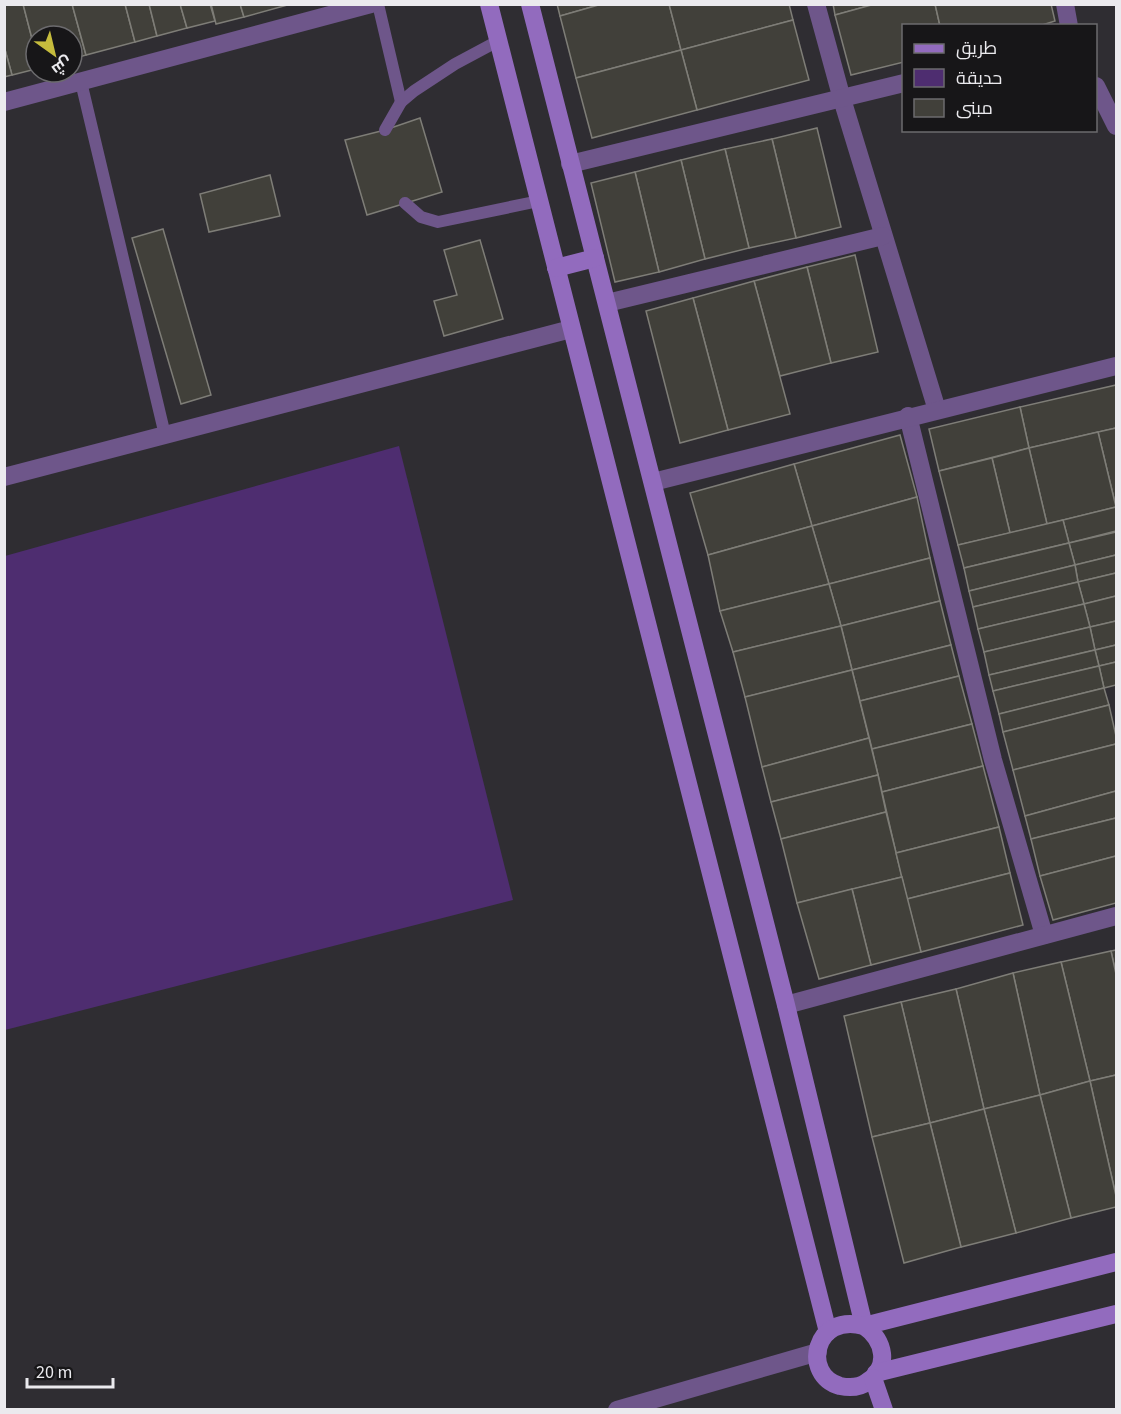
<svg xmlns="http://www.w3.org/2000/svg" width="1121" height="1414" viewBox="0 0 1121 1414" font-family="'Source Sans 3',Cairo,sans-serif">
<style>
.green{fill:#4e2d70}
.building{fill:#41403a;stroke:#7e7d77;stroke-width:1.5}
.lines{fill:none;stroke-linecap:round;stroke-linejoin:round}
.lane{stroke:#6e568a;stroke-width:12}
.street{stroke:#6e568a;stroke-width:18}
.secondary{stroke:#926bbe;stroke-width:18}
</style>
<rect width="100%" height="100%" fill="#2f2d32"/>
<path class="green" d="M399,446l114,454 -508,130v-474z"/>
<g class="building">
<path d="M4,4h19l13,50v15l-24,6 -8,-29z"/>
<path d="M23,4h49l14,51 -14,4v-23h-36v18z"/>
<path d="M72,4h53l10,38 -49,13z"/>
<path d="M125,4h24l8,32 -22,6z"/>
<path d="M149,4h31l7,24 -30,8z"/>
<path d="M180,4h30l5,17 -28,7z"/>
<path d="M211,4h29l4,13 -28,7z"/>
<path d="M240,4h51l-47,13z"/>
<path d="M557,4h45l-42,12z"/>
<path d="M602,4h67l12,46 -105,28 -16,-62z"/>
<path d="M669,4h120l4,16 -112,30z"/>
<path d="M833,4h42l-40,11z"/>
<path d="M875,4h60l5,22h-36v36l-53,13 -16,-60z"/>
<path d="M935,4h116l4,17 -16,5h-99z"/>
<path d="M793,20l16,60 -112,30 -16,-60z"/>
<path d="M4,46l8,29 -8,2z"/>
<path d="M681,50l16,60 -105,28 -16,-60z"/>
<path d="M420,118l22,74 -75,23 -22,-75 40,-10z"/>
<path d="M817,128l24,99 -45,11 -24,-99z"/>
<path d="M772,139l24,99 -47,10 -24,-99z"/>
<path d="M725,149l24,99 -44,11 -24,-99z"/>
<path d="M681,160l24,99 -46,13 -24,-100z"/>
<path d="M635,172l24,100 -44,10 -24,-99z"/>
<path d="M270,175l10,41 -71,16 -9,-38z"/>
<path d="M163,229l48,166 -30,9 -49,-166z"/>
<path d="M480,240l23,79 -59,17 -10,-35 23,-6 -13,-45z"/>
<path d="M855,255l23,97 -47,11 -24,-96z"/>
<path d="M807,267l24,96 -51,13 -26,-95z"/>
<path d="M754,281l36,133 -62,16 -35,-132z"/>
<path d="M693,298l35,132 -48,13 -34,-132z"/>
<path d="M1116,385v43l-87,20 -9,-41z"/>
<path d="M1020,407l9,41 -90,23 -10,-42z"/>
<path d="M1116,428v79l-18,-75z"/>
<path d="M1098,432l18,75 -69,17 -18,-76z"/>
<path d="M900,435l17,62 -105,29 -18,-62z"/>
<path d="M1029,448l18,76 -37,9 -18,-75z"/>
<path d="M992,458l18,75 -52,12 -19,-74z"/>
<path d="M794,464l18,62 -104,29 -18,-62z"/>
<path d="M917,497l13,61 -101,26 -17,-58z"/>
<path d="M1116,507v24l-47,12 -6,-23z"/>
<path d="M1063,520l6,23 -105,25 -6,-23z"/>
<path d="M812,526l17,58 -109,27 -12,-56z"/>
<path d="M1116,532v23l-41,10 -6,-22z"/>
<path d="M1069,543l6,22 -106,26 -5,-23z"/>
<path d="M1116,555v18l-38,9 -3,-17z"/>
<path d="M930,558l10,43 -99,25 -12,-42z"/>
<path d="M1075,565l3,17 -105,25 -4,-16z"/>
<path d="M1116,573v23l-32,8 -6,-22z"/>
<path d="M1078,582l6,22 -106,25 -5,-22z"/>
<path d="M829,584l12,42 -108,26 -13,-41z"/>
<path d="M1116,596v25l-26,6 -6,-23z"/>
<path d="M940,601l11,44 -99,25 -11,-44z"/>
<path d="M1084,604l6,23 -106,25 -6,-23z"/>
<path d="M1116,621v24l-21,5 -5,-23z"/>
<path d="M841,626l11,44 -107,27 -12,-45z"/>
<path d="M1090,627l5,23 -106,25 -5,-23z"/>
<path d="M951,645l8,31 -99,25 -8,-31z"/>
<path d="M1116,645v17l-17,4 -4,-16z"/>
<path d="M1095,650l4,16 -106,25 -4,-16z"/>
<path d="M1116,662v23l-12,3 -5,-22z"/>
<path d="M1099,666l5,22 -105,26 -6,-23z"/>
<path d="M852,670l17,68 -107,29 -17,-70z"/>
<path d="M959,676l13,48 -100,25 -12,-48z"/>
<path d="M1104,688l5,17 -106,27 -4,-18z"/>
<path d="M1109,705l7,31v8l-103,26 -10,-38z"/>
<path d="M972,724l11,42 -101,26 -10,-43z"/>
<path d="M869,738l9,37 -107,27 -9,-35z"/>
<path d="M1116,744v47l-91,25 -12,-46z"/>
<path d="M983,766l16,61 -103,26 -14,-61z"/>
<path d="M878,775l8,37 -105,27 -10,-37z"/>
<path d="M1116,791v27l-85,21 -6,-23z"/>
<path d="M886,812l16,65 -105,26 -16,-64z"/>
<path d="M1116,818v38l-76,20 -9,-37z"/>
<path d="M999,827l11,46 -103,26 -11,-46z"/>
<path d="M1116,856v47l-63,17 -13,-44z"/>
<path d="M1010,873l13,52 -102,27 -14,-53z"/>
<path d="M902,877l19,75 -50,13 -19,-76z"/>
<path d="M852,889l19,76 -52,14 -22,-76z"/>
<path d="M1116,950v24l-5,-23z"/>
<path d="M1111,951l5,23v101l-26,6 -29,-119z"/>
<path d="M1061,962l29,119 -50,14 -27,-122z"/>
<path d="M1013,973l27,122 -56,14 -28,-120z"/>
<path d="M956,989l28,120 -54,14 -29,-121z"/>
<path d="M901,1002l29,121 -58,14 -28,-121z"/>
<path d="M1116,1075v121l-26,-115z"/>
<path d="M1090,1081l26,115v11l-45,11 -31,-123z"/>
<path d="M1040,1095l31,123 -55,15 -32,-124z"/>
<path d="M984,1109l32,124 -55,14 -31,-124z"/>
<path d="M930,1123l31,124 -57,16 -32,-126z"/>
</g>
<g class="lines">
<g class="lane">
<path d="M378,4l23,98"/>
<path d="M81,82l84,353"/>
<path d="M385,130l16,-28 13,-11 41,-27 43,-23"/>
<path d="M405,203l16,14 17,5 101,-21"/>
</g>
<g class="street">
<path d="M816,4l26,95 95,311"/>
<path d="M1065,4l4,22"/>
<path d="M1096,86l20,40"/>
<path d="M4,102l367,-98"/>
<path d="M570,164l334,-81"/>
<path d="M607,303l276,-67"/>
<path d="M908,416l85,344 51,175"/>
<path d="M4,477l567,-148"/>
<path d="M653,482l463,-116"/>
<path d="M786,1005l330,-89"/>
<path d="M617,1410l201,-58"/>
</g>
<g class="secondary">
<path d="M489,4l339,1328"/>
<path d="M530,4l256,1001 78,321"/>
<path d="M556,268l39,-10"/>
<path d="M864,1326c20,14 27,41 3,56 -8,6 -17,6 -27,4 -39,-11 -26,-74 24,-60l252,-64"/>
<path d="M876,1373l240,-59"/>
<path d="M873,1378l11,32"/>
</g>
</g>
<rect width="1121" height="1414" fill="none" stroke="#ebeaee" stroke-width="12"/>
<rect x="902" y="24" width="195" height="108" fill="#171618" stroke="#6c6b6e" stroke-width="1.5"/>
<rect x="914" y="44" width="30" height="9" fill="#926bbe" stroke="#6c6b6e" stroke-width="1.5"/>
<text x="956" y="54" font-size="18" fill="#ebeaee">طريق</text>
<rect x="914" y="69" width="30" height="18" fill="#4e2d70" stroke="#6c6b6e" stroke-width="1.5"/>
<text x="956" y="84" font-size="18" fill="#ebeaee">حديقة</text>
<rect x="914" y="99" width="30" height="18" fill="#41403a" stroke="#6c6b6e" stroke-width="1.5"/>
<text x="956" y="114" font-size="18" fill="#ebeaee">مبنى</text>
<g transform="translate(54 54) rotate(146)"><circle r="28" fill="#171618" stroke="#6c6b6e" stroke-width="1.5"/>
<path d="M0-4.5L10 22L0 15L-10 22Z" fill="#c6bc3d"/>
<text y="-9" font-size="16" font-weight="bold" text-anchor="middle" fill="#ebeaee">ش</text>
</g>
<path d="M27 1378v9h86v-9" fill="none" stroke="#ebeaee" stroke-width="3"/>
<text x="36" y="1378" font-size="18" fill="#ebeaee" stroke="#171618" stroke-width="4.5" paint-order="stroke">20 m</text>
</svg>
